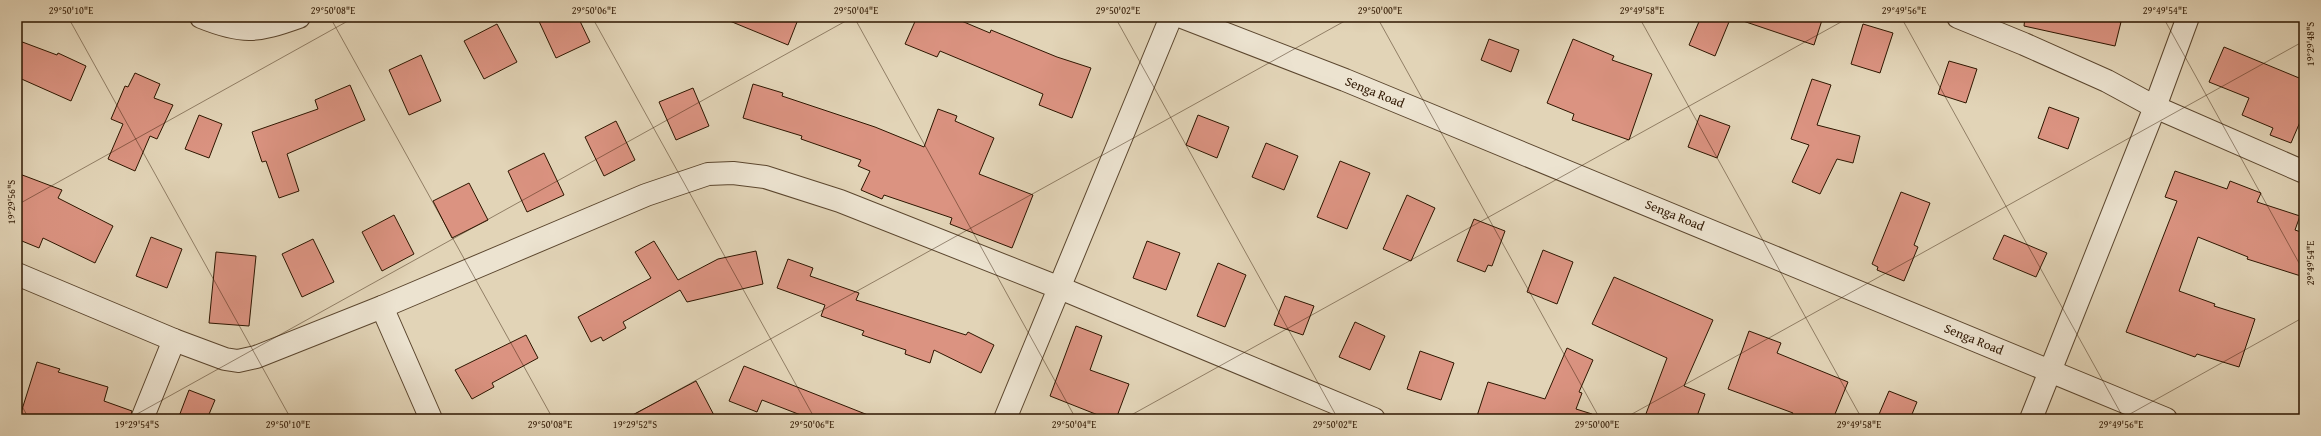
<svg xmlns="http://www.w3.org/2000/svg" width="2321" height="436" viewBox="0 0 2321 436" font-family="'Gentium Book Plus',serif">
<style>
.building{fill:#db9381;stroke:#2e1600}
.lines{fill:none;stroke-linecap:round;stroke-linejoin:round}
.minor-casing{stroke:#5b462e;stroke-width:24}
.minor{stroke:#ece3d0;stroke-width:22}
.ticks{fill:none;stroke:#2e1600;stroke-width:1;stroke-opacity:0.45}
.labels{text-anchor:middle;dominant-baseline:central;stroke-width:3;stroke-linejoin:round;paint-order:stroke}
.street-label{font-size:13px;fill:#2e1600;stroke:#ece3d0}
.neatline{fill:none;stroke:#2e1600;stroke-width:1.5}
.ticks-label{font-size:10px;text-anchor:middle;fill:#2e1600}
</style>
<rect width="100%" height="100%" fill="#e2d4b7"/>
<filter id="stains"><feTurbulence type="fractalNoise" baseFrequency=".005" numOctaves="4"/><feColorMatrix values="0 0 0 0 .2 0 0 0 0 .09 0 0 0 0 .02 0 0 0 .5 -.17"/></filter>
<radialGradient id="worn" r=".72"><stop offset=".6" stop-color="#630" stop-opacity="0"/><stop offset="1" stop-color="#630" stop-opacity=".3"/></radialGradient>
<g class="building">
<path d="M537,17h41l12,25 -34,16z"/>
<path d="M720,17h79l-11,28z"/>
<path d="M917,17h35l38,16 1,-3 66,27 34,11 -19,50 -33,-13 4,-11 -103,-43 -3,6 -32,-13z"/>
<path d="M1701,17h30l-16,39 -26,-11z"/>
<path d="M1744,17h79l-9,28 -71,-24z"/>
<path d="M2025,17h72l24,5 -6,24 -91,-20z"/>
<path d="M497,24l20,38 -33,17 -20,-38z"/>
<path d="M1863,24l30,9 -13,40 -29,-9z"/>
<path d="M1489,39l30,11 -8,22 -30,-12z"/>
<path d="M1573,39l41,17 -2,4 40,14 -23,66 -57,-20 2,-6 -27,-11z"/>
<path d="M17,40l40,15 1,-2 28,13 -15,35 -54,-24z"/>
<path d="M2224,47l80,33v43l-4,-1 -9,21 -21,-8 3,-7 -31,-13 7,-17 -40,-16z"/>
<path d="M421,55l20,46 -32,14 -20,-45z"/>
<path d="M1949,61l28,8 -11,34 -28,-9z"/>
<path d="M135,73l25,11 -6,14 19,7 -16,34 -7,-3 -15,35 -27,-12 15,-35 -12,-5 14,-33 3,1z"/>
<path d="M1812,79l19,6 -14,40 43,11 -7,27 -16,-4 -17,35 -28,-12 17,-37 -18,-6z"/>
<path d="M753,84l30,9 -1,3 93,31 49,20 14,-38 19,7 -2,5 39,17 -15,36 54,21 -21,53 -62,-24 2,-6 -68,-23 -2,4 -21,-9 9,-19 -12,-5 3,-6 -60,-21 1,-3 -59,-18z"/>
<path d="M350,85l15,35 -78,34 12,37 -20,7 -13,-37 -4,1 -10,-30 66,-23 -3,-9z"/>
<path d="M693,88l16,38 -33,14 -17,-38z"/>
<path d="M2049,107l30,11 -11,31 -30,-11z"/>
<path d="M199,115l23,9 -13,34 -24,-9z"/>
<path d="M1198,115l31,12 -12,31 -31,-13z"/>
<path d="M1700,115l30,11 -13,32 -29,-11z"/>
<path d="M616,121l19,39 -31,16 -19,-39z"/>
<path d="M1266,143l32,13 -14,34 -32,-13z"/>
<path d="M544,153l20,42 -37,17 -19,-41z"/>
<path d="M1340,161l30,12 -23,56 -30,-12z"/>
<path d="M2175,171l52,18 3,-8 31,12 -4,9 43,14 -5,14 9,3v44l-57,-18 1,-2 -50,-20 -19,54 36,13 -1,2 41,13 -16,48 -42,-13 -2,3 -69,-25 51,-131 -12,-4z"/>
<path d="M17,173l45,17 -4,8 55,28 -18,37 -52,-25 -4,10 -22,-9z"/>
<path d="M469,183l19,37 -36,18 -19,-37z"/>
<path d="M1901,192l29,11 -16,42 4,2 -14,34 -27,-11 1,-3 -6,-3z"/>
<path d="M1407,195l28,13 -24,53 -28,-12z"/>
<path d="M394,215l20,39 -32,17 -20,-39z"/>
<path d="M1474,219l31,12 -13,35 -4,-1 -3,7 -28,-11z"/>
<path d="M2004,235l43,18 -11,24 -43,-18z"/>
<path d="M151,237l31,12 -15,39 -31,-12z"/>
<path d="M313,239l21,43 -32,15 -20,-43z"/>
<path d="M654,241l24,39 40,-21 38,-8 7,33 -76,18 -7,-12 -57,32 3,6 -23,13 -2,-4 -10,5 -13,-25 73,-39 -16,-26z"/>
<path d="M1147,241l33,12 -14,37 -33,-12z"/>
<path d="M1543,250l30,12 -16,42 -30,-12z"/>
<path d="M216,252l40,4 -7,70 -40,-3z"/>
<path d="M788,259l25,9 -3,8 49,17 -3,7 110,35 2,-3 26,13 -13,28 -47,-23 -4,13 -25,-9 1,-4 -44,-15 2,-4 -43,-15 4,-11 -48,-17z"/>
<path d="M1218,263l28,12 -21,52 -28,-11z"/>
<path d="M1614,277l99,43 -29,66 21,8 -9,25h-52l23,-61 -75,-34z"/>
<path d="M1285,296l29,10 -11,29 -29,-10z"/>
<path d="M1355,322l30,14 -15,34 -31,-13z"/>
<path d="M1076,326l26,10 -12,34 39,14 -13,35h-8l-58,-23z"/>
<path d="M1749,331l32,12 -4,10 71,29 -15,37h-43l3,-6 -65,-24z"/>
<path d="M526,335l12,23 -46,25 2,4 -22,12 -17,-29z"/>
<path d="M1567,348l26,12 -14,32 3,1 -6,16 16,5v5h-116l12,-37 57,17z"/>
<path d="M1420,351l34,12 -13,37 -34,-11z"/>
<path d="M37,362l23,7 -2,3 50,15 -4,14 28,10 -2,8h-111z"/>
<path d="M744,366l129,51v2h-62l-49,-19 -5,12 -28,-11z"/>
<path d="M696,381l20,38h-91z"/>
<path d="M189,390l26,10 -8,19h-29z"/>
<path d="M1889,391l28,11 -7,17h-33z"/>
</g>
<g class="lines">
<g class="minor-casing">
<g id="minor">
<path d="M201,17c42,17 56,15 98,0"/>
<path d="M1182,17l163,63 821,339"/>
<path d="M1958,17l66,27 83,37 48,26 149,65"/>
<path d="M17,274l157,66 51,19 13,2 18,-4 126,-50 264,-112 62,-21 25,-1 32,4 75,24 220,87 314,131"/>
<path d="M382,307l49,112"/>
<path d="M142,419l32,-79"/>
<path d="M1005,419l166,-402"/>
<path d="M2031,419l124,-312 33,-90"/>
</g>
</g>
<use href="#minor" class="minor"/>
</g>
<path class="ticks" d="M68,17l223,402M330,17l223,402M592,17l223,402M854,17l222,402M1115,17l223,402M1377,17l223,402M1639,17l223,402M1901,17l223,402M2163,17l141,255M17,205l338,-188M17,397l12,22M128,419l725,-402M626,419l726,-402M1124,419l726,-402M1623,419l681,-378M2121,419l183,-102"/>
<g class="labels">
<g class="street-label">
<text transform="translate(1375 92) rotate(22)">Senga Road</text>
<text transform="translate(1675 215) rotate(22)">Senga Road</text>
<text transform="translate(1974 339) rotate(22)">Senga Road</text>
</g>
</g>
<rect width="2321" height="436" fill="none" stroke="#e2d4b7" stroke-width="44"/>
<rect x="22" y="22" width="2277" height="392" class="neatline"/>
<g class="ticks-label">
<text x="71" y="14">29°50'10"E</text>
<text x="333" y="14">29°50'08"E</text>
<text x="594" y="14">29°50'06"E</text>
<text x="856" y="14">29°50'04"E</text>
<text x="1118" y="14">29°50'02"E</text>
<text x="1380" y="14">29°50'00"E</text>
<text x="1642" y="14">29°49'58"E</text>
<text x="1904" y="14">29°49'56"E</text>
<text x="2165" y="14">29°49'54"E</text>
<text transform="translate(2310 44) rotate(-90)" y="4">19°29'48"S</text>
<text transform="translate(11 202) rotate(-90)" y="4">19°29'56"S</text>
<text transform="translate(2310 263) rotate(-90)" y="4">29°49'54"E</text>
<text x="137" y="428">19°29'54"S</text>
<text x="288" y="428">29°50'10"E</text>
<text x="550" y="428">29°50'08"E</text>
<text x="635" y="428">19°29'52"S</text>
<text x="812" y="428">29°50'06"E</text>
<text x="1074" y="428">29°50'04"E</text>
<text x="1335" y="428">29°50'02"E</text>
<text x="1597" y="428">29°50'00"E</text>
<text x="1859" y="428">29°49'58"E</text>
<text x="2121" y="428">29°49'56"E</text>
</g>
<rect width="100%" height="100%" filter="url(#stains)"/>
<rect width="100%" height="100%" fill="url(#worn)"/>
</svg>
